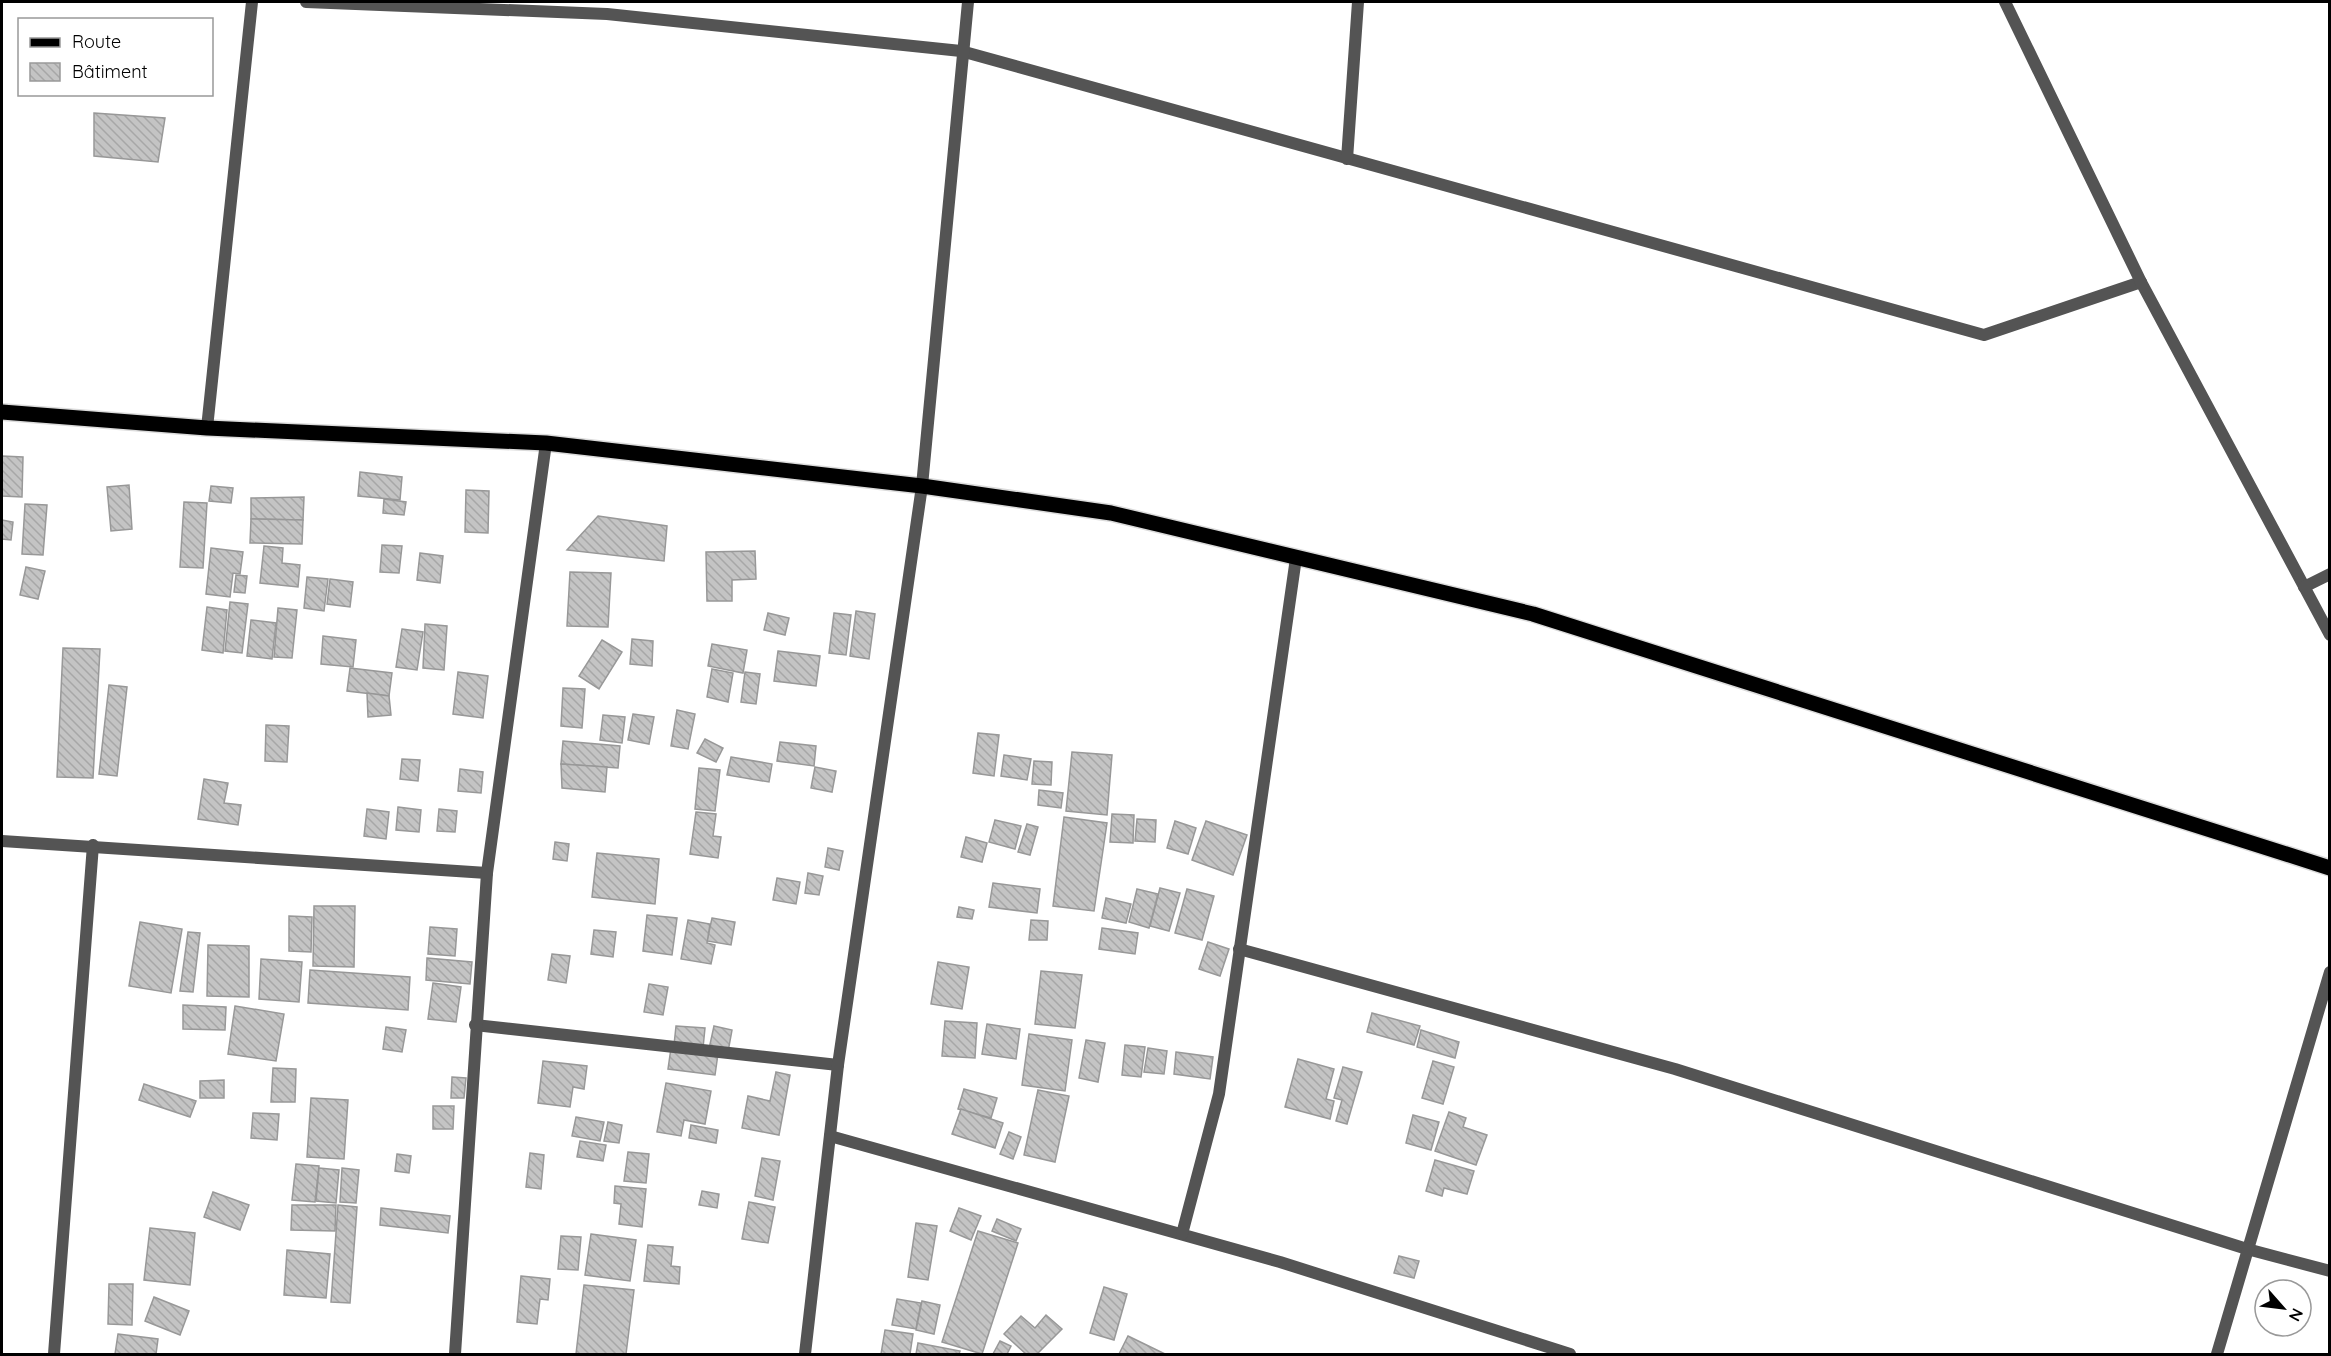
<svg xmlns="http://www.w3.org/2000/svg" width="2331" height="1356" viewBox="0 0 2331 1356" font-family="Quicksand,sans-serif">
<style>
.building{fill:url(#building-back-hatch);stroke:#989898;stroke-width:1.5}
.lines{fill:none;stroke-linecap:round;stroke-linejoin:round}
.primary-casing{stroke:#dbdbdb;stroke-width:18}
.street{stroke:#545454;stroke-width:12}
.primary{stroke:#000;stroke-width:15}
</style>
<defs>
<pattern id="building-back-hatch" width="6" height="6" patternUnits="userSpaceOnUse" patternTransform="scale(1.5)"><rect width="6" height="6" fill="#c4c4c4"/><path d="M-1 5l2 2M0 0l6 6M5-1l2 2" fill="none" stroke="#a7a7a7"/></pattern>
</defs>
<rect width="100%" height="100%" fill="#fff"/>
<g class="building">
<path d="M94,113l71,5 -7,44 -64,-6z"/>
<path d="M2,456l21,1 -1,40 -20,-1z"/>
<path d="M360,472l42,5 -2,23 -42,-4z"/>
<path d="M129,485l3,44 -21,2 -4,-44z"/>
<path d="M211,486l22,2 -2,15 -22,-2z"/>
<path d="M466,490l23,1 -1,42 -23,-1z"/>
<path d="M304,497l-1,23 -52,-1v-21z"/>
<path d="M384,499l22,3 -2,13 -21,-2z"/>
<path d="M184,502l23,1 -4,65 -23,-1z"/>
<path d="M25,504l22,1 -4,50 -21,-1z"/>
<path d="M598,516l69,10 -3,35 -97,-11z"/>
<path d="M251,519l52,1 -1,24 -52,-1z"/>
<path d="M2,520l11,2 -2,18 -9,-1z"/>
<path d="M382,545l20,1 -3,27 -19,-1z"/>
<path d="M264,546l19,2 -1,15 18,2 -2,22 -38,-4z"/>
<path d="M211,548l32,4 -3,22 -7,-1 -3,24 -24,-3z"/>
<path d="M755,551l1,28 -24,1v21h-25l-1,-49z"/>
<path d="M420,553l23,3 -3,27 -23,-3z"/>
<path d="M26,567l19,4 -7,28 -18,-4z"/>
<path d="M570,572l41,1 -3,54 -41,-1z"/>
<path d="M236,575l11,1 -2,17 -11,-1z"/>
<path d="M307,577l21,2 -4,32 -20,-3z"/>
<path d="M330,579l23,3 -3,25 -23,-3z"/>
<path d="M230,602l18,2 -6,49 -17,-2z"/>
<path d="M207,607l20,3 -4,43 -21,-3z"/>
<path d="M278,608l19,2 -5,48 -18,-1z"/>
<path d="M856,611l19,3 -6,45 -19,-3z"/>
<path d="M768,613l21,5 -4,17 -21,-5z"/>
<path d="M834,613l17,2 -5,40 -17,-2z"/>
<path d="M251,620l25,3 -4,36 -25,-3z"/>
<path d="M425,624l22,2 -3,44 -21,-2z"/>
<path d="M402,629l21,3 -6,38 -21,-3z"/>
<path d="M323,636l33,4 -3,27 -32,-3z"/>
<path d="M632,639l21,2 -1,25 -22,-2z"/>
<path d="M602,640l20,12 -23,37 -20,-13z"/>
<path d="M712,644l35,6 -4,23 -35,-7z"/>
<path d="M63,648l37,1 -7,129 -36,-1z"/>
<path d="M778,651l42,5 -4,30 -42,-5z"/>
<path d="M350,668l42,5 -3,23 -42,-5z"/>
<path d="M712,669l21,4 -5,29 -21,-5z"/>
<path d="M458,672l30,4 -5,42 -30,-4z"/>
<path d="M745,672l15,2 -4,30 -15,-2z"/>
<path d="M109,685l18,2 -10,89 -18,-2z"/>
<path d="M563,688l22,1 -3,39 -21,-2z"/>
<path d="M367,693l22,3 2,19 -23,2z"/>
<path d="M677,710l18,4 -7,35 -17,-3z"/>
<path d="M633,714l21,3 -5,27 -21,-4z"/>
<path d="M603,715l22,2 -3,26 -22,-3z"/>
<path d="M266,725l23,1 -2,36 -22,-1z"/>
<path d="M978,733l21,2 -5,41 -21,-3z"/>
<path d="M705,739l18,9 -7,14 -19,-9z"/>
<path d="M563,741l57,5 -2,22 -57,-4z"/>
<path d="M780,742l36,4 -2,20 -37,-5z"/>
<path d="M1072,752l40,3 -5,60 -41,-4z"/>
<path d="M1004,755l27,4 -4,21 -26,-4z"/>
<path d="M731,757l41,7 -3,18 -42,-7z"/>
<path d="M402,759l18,1 -2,21 -18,-2z"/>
<path d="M1034,761l18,1 -1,23 -19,-1z"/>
<path d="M561,764l46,3 -2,25 -43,-4z"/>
<path d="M815,767l21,4 -4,21 -21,-4z"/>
<path d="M699,768l21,2 -5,41 -20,-2z"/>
<path d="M460,769l23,3 -2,21 -23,-2z"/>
<path d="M204,779l24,4 -4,20 17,2 -3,20 -40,-6z"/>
<path d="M1039,790l24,3 -2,15 -23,-3z"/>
<path d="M398,807l23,3 -2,22 -23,-2z"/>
<path d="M367,809l22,3 -3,27 -22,-3z"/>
<path d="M439,809l18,2 -2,21 -18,-1z"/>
<path d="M696,812l20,2 -3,22 8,1 -3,21 -28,-4z"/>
<path d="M1112,814l22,1 -1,28 -23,-1z"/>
<path d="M1064,817l43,6 -13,88 -41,-5z"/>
<path d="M1137,819l19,1 -1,22 -20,-1z"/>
<path d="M995,820l26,6 -6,23 -26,-7z"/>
<path d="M1175,821l21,7 -8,26 -21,-6z"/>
<path d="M1206,821l41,14 -14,40 -41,-15z"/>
<path d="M1027,824l11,3 -8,28 -12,-3z"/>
<path d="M966,837l21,6 -5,19 -21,-5z"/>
<path d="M555,842l14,2 -2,17 -14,-2z"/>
<path d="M828,848l15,3 -4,19 -14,-3z"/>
<path d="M597,853l62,6 -4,45 -63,-7z"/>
<path d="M808,873l15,3 -4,19 -14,-2z"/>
<path d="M777,878l23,4 -4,22 -23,-4z"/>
<path d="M993,883l47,6 -3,24 -48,-6z"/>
<path d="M1160,888l20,5 -11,38 -19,-5z"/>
<path d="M1137,889l21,5 -9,34 -20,-6z"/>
<path d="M1187,889l27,7 -12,44 -27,-7z"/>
<path d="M1106,898l25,6 -5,19 -24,-5z"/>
<path d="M314,906h41l-1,61 -41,-1z"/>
<path d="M959,907l15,3 -2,9 -15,-2z"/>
<path d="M647,915l30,3 -5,37 -29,-4z"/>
<path d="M289,916l23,1 -1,35 -22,-1z"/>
<path d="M712,918l23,4 -4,23 -24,-4z"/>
<path d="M688,920l22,4 -3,19 8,2 -4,19 -30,-5z"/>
<path d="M1031,920l17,1 -1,19h-18z"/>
<path d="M140,922l42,7 -11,64 -42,-7z"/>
<path d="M430,927l27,2 -2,27 -27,-2z"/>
<path d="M1102,928l36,5 -3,21 -36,-5z"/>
<path d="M594,930l22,2 -3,25 -22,-3z"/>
<path d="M188,932l12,1 -7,59 -13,-1z"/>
<path d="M1208,942l21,7 -9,27 -21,-7z"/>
<path d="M208,945l41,1v51l-42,-1z"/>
<path d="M552,954l18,2 -4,27 -18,-3z"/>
<path d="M427,958l45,4 -2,22 -44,-4z"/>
<path d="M261,959l41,3 -3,40 -40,-3z"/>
<path d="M938,962l31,5 -7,42 -31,-5z"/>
<path d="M310,970l100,7 -2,33 -100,-7z"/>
<path d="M1041,971l41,4 -7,53 -40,-4z"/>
<path d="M433,983l28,4 -5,35 -28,-3z"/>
<path d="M649,984l19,3 -5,28 -19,-3z"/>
<path d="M183,1005l43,2 -1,23 -42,-1z"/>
<path d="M235,1006l49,8 -8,47 -48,-7z"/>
<path d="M1372,1013l48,13 -6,19 -47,-13z"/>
<path d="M945,1021l32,2 -2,35 -33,-2z"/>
<path d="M987,1024l33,5 -4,30 -34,-5z"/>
<path d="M676,1026l29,2 -2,20 -29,-3z"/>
<path d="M714,1026l18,4 -4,22 -19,-3z"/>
<path d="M386,1027l20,3 -4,22 -19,-3z"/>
<path d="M1421,1030l38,12 -4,16 -38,-11z"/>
<path d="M1029,1034l43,6 -7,51 -43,-6z"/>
<path d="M1086,1040l19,3 -7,39 -19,-4z"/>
<path d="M1125,1045l20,2 -4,30 -19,-2z"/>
<path d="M671,1048l47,6 -3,21 -47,-6z"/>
<path d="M1148,1048l19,3 -3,23 -20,-2z"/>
<path d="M1176,1052l37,5 -3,22 -36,-5z"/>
<path d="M1298,1059l36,10 -8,30 8,2 -4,18 -45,-12z"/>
<path d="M543,1061l44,5 -3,23 -11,-2 -3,20 -32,-4z"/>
<path d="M1433,1061l21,6 -11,37 -21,-6z"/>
<path d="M1343,1067l19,5 -15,52 -11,-3 6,-21 -8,-2z"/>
<path d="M273,1068l23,1 -1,33h-24z"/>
<path d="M776,1072l14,3 -11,60 -37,-7 6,-32 22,5z"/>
<path d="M452,1077l14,1 -2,20h-13z"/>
<path d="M224,1080v18h-24v-17z"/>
<path d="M666,1083l45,8 -6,33 -21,-4 -3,16 -24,-4z"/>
<path d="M144,1084l52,17 -6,16 -51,-17z"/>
<path d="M964,1089l33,9 -6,20 -33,-9z"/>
<path d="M1038,1090l31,6 -14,66 -31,-7z"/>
<path d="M311,1098l37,2 -4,59 -37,-2z"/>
<path d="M433,1106h21l-1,23h-20z"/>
<path d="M961,1109l42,14 -8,25 -43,-14z"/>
<path d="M1449,1112l17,6 -3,9 24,8 -11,30 -41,-14z"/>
<path d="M253,1113l26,1 -2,26 -26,-2z"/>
<path d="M1413,1115l26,7 -8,28 -25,-7z"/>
<path d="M576,1117l28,5 -4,19 -28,-5z"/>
<path d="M608,1122l14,3 -3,18 -15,-2z"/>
<path d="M691,1125l27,5 -2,13 -27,-5z"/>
<path d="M1009,1132l12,5 -8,22 -13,-5z"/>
<path d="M580,1141l26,4 -3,16 -26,-4z"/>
<path d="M628,1152l21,2 -3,29 -22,-2z"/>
<path d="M530,1153l14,2 -3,34 -15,-2z"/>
<path d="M397,1154l14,2 -2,17 -14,-2z"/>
<path d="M762,1158l18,3 -7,39 -18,-4z"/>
<path d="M1435,1160l39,11 -7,23 -23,-6 -2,8 -16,-5z"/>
<path d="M296,1164l23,2 -4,36 -23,-2z"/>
<path d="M319,1168l20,2 -3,33 -20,-2z"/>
<path d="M342,1168l17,2 -3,33 -16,-1z"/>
<path d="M615,1186l31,3 -4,38 -23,-3 2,-20 -7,-1z"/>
<path d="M702,1191l17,3 -2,14 -18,-3z"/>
<path d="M213,1192l36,13 -9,25 -36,-13z"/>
<path d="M749,1202l26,5 -7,36 -26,-4z"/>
<path d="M292,1205h44l-1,26 -44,-1z"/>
<path d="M338,1205l19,2 -7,96 -19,-1z"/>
<path d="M381,1208l69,8 -2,17 -68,-8z"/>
<path d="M959,1208l22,8 -10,24 -21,-9z"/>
<path d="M997,1219l24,10 -5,12 -24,-10z"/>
<path d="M916,1223l21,3 -9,54 -20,-3z"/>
<path d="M150,1228l45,5 -5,52 -46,-5z"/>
<path d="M978,1231l40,12 -36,111 -40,-12z"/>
<path d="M591,1234l45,6 -6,41 -45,-6z"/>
<path d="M561,1236l20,1 -3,33 -20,-1z"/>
<path d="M648,1245l25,2 -2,19 9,1 -1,17 -35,-3z"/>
<path d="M287,1250l43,4 -4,44 -42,-3z"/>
<path d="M1399,1256l20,5 -5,17 -20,-5z"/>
<path d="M521,1276l29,3 -2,21 -8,-1 -3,25 -20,-2z"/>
<path d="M109,1284h24l-1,41 -24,-1z"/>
<path d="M584,1285l50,5 -8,64h-50z"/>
<path d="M1104,1287l23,7 -13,46 -24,-7z"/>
<path d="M154,1297l35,14 -9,24 -35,-14z"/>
<path d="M897,1299l24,4 -5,26 -24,-4z"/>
<path d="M922,1301l18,4 -6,29 -18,-4z"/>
<path d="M1046,1315l16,14 -25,25h-11l-22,-20 17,-18 14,12z"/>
<path d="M885,1330l28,4 -3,20h-29z"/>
<path d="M118,1334l40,5 -2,15h-41z"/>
<path d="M1128,1336l37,18h-46z"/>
<path d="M1000,1341l11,5 -4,8h-14z"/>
<path d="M918,1343l42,8 -1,3h-43z"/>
</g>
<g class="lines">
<g class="primary-casing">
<path id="primary" d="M2,412l205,16 339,15 376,43 189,27 422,101 797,254"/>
</g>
<g class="street">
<path d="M306,2l301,12 354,37 1023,284 157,-53"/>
<path d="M2005,2l136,280 189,353"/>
<path d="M1347,159l11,-157"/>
<path d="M207,428l45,-426"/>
<path d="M2304,587l26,-13"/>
<path d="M2,841l485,32"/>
<path d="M1239,949l436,120 572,180 83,22"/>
<path d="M475,1025l363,40"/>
<path d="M830,1136l450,126 290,92"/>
<path d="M1182,1234l37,-140 77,-536"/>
<path d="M54,1354l39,-509"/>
<path d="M455,1354l32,-481 59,-430"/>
<path d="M805,1354l33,-289 84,-579 46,-484"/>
<path d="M2217,1354l113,-382"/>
</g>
<use href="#primary" class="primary"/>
</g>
<rect width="2331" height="1356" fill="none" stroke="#000000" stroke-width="6"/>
<rect x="18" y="18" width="195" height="78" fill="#ffffff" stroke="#999999" stroke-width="1.5"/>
<rect x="30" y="38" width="30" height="9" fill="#000000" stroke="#999999" stroke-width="1.5"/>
<text x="72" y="48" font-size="18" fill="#000000">Route</text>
<rect x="30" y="63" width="30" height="18" fill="url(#building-back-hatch)" stroke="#999999" stroke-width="1.5"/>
<text x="72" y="78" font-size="18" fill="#000000">Bâtiment</text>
<g transform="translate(2283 1308) rotate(118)"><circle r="28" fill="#ffffff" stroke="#999999" stroke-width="1.5"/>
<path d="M0-4.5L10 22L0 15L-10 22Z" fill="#000000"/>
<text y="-9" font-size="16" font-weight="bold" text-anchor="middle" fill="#000000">N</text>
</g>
</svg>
